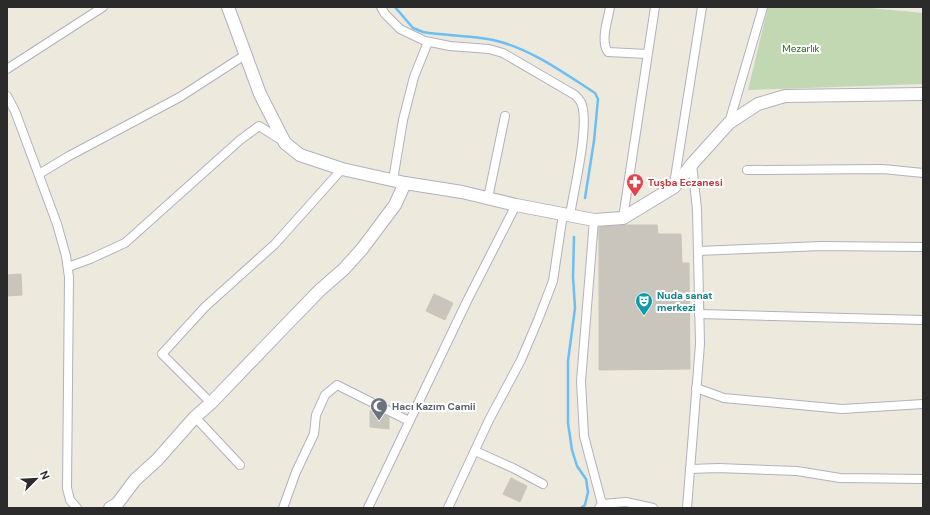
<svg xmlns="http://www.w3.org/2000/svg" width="930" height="515" viewBox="0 0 930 515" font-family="'DM Sans',sans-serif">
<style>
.cemetery{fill:#c1d8b3}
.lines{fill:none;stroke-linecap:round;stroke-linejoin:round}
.stream{stroke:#6cbff4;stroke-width:2.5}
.building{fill:#c9c5bc;stroke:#c9c5b6}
.street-casing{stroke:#b1b1c0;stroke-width:10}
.secondary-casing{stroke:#b1b1c0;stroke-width:14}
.street{stroke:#fff;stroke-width:8}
.secondary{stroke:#fff;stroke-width:12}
.labels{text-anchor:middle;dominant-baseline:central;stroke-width:4;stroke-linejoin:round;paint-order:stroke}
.park-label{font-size:10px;fill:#1f6d17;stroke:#fff}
.health-label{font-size:10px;font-weight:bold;fill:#be3a42;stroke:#fff;text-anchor:start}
.culture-label{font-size:10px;font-weight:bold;fill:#0d838f;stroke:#fff;text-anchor:start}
.worship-label{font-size:10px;font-weight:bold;fill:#5b616d;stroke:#fff;text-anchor:start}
</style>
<rect width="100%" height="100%" fill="#eee9dd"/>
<path class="cemetery" d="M768,7h91l64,6v71l-175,6z"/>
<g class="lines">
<g class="stream">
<path d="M395,7l18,21 10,4c23,4 47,3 70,8 37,8 71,33 102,53l3,6 -4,42 -9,57"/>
<path d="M574,237l-1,40 2,31 -7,53v62l4,27 5,16 9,13 2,13 -3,13 -4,3"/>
</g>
</g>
<g class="building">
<path d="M626,225h31l1,9h23l1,29h7l1,106 -91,1v-143z"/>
<path d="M21,274l1,21 -15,1v-21z"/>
<path d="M434,294l19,9 -8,17 -19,-9z"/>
<path d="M370,411h6l13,6v12l-19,-2z"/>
<path d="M511,478l16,8 -7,16 -17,-8z"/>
</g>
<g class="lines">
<g class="street-casing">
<g id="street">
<path d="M381,7l4,7 15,15 25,12 25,5 39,3 14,4 72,42c3,3 6,6 7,10 7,24 -8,84 -12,110"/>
<path d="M610,7c-2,13 -10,34 -2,45l39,2"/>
<path d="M7,69l96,-62"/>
<path d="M7,96l8,15 42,113 9,32 3,21 -2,211 3,12 7,8"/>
<path d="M729,123l34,-116"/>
<path d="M747,170l136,-1 40,4"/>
<path d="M39,174l30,-18 111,-59 65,-42"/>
<path d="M393,180l10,-60 11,-43 14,-35"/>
<path d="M674,184l28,-177"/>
<path d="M488,198l17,-82"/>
<path d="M623,218l32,-211"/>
<path d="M594,220l-13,161 3,55 18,68 -3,4"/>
<path d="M698,251l123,-5 102,1"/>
<path d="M68,267l22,-8 35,-16 115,-103 19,-14 24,15"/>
<path d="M699,314l224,6"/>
<path d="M696,388l28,10 118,11 81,-5"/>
<path d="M211,403l-49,-49 43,-47 70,-63 67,-75"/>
<path d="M195,417l45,48"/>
<path d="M475,451l38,17 30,16"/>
<path d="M690,469l28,-1 79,3 43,7 83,1"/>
<path d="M602,504l24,-2 27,6"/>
<path d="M283,508l13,-36 18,-38 2,-19 9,-20 12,-10 72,36"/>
<path d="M368,508l99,-207 49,-96"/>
<path d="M448,508l41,-88 32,-60 17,-40 15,-39 10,-67"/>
<path d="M687,508l13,-164 -3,-135 -5,-45"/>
</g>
</g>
<g class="secondary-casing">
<g id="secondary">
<path d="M228,7l32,87 25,49 15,12 42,14 63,14 57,9 54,13 78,15 29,-2 51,-31 18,-23 37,-41 29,-19 27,-8 138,-2"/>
<path d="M110,508l7,-4 18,-24 22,-20 38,-43 16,-14 75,-78 34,-35 24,-21 18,-20 33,-44 10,-22"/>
</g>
</g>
<use href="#street" class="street"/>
<use href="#secondary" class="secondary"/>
</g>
<defs>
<g id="pharmacy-pin" transform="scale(0.9)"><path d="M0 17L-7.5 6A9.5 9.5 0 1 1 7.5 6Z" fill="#e0444e" stroke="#fff"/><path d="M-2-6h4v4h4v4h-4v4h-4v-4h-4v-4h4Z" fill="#fff"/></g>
<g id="theatre-pin" transform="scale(0.9)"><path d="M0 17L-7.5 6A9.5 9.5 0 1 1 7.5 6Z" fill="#0f9aa8" stroke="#fff"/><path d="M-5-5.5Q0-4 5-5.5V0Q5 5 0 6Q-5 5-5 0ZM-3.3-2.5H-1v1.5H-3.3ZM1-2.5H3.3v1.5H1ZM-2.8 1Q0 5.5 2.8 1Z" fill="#fff"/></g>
<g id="mosque-pin" transform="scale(0.9)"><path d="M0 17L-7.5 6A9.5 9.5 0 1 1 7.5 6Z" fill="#6b7280" stroke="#fff"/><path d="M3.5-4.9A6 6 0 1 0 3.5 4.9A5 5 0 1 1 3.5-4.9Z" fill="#fff"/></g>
</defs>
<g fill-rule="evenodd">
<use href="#pharmacy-pin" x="635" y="182"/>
<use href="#theatre-pin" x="644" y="301"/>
<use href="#mosque-pin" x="379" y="406"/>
</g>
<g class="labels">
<g class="park-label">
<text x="801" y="48">Mezarlık</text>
</g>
<g class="health-label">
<text x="648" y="182">Tuşba Eczanesi</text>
</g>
<g class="culture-label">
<text x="657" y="295">Nuda sanat<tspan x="657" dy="12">merkezi</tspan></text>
</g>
<g class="worship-label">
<text x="392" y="406">Hacı Kazım Camii</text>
</g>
</g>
<rect width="930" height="515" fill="none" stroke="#2b2b2b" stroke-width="16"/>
<g transform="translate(36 479) rotate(66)" stroke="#ffffff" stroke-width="3" paint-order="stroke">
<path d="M0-3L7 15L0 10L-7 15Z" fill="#2b2b2b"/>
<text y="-6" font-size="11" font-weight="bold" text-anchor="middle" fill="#2b2b2b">N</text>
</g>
</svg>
